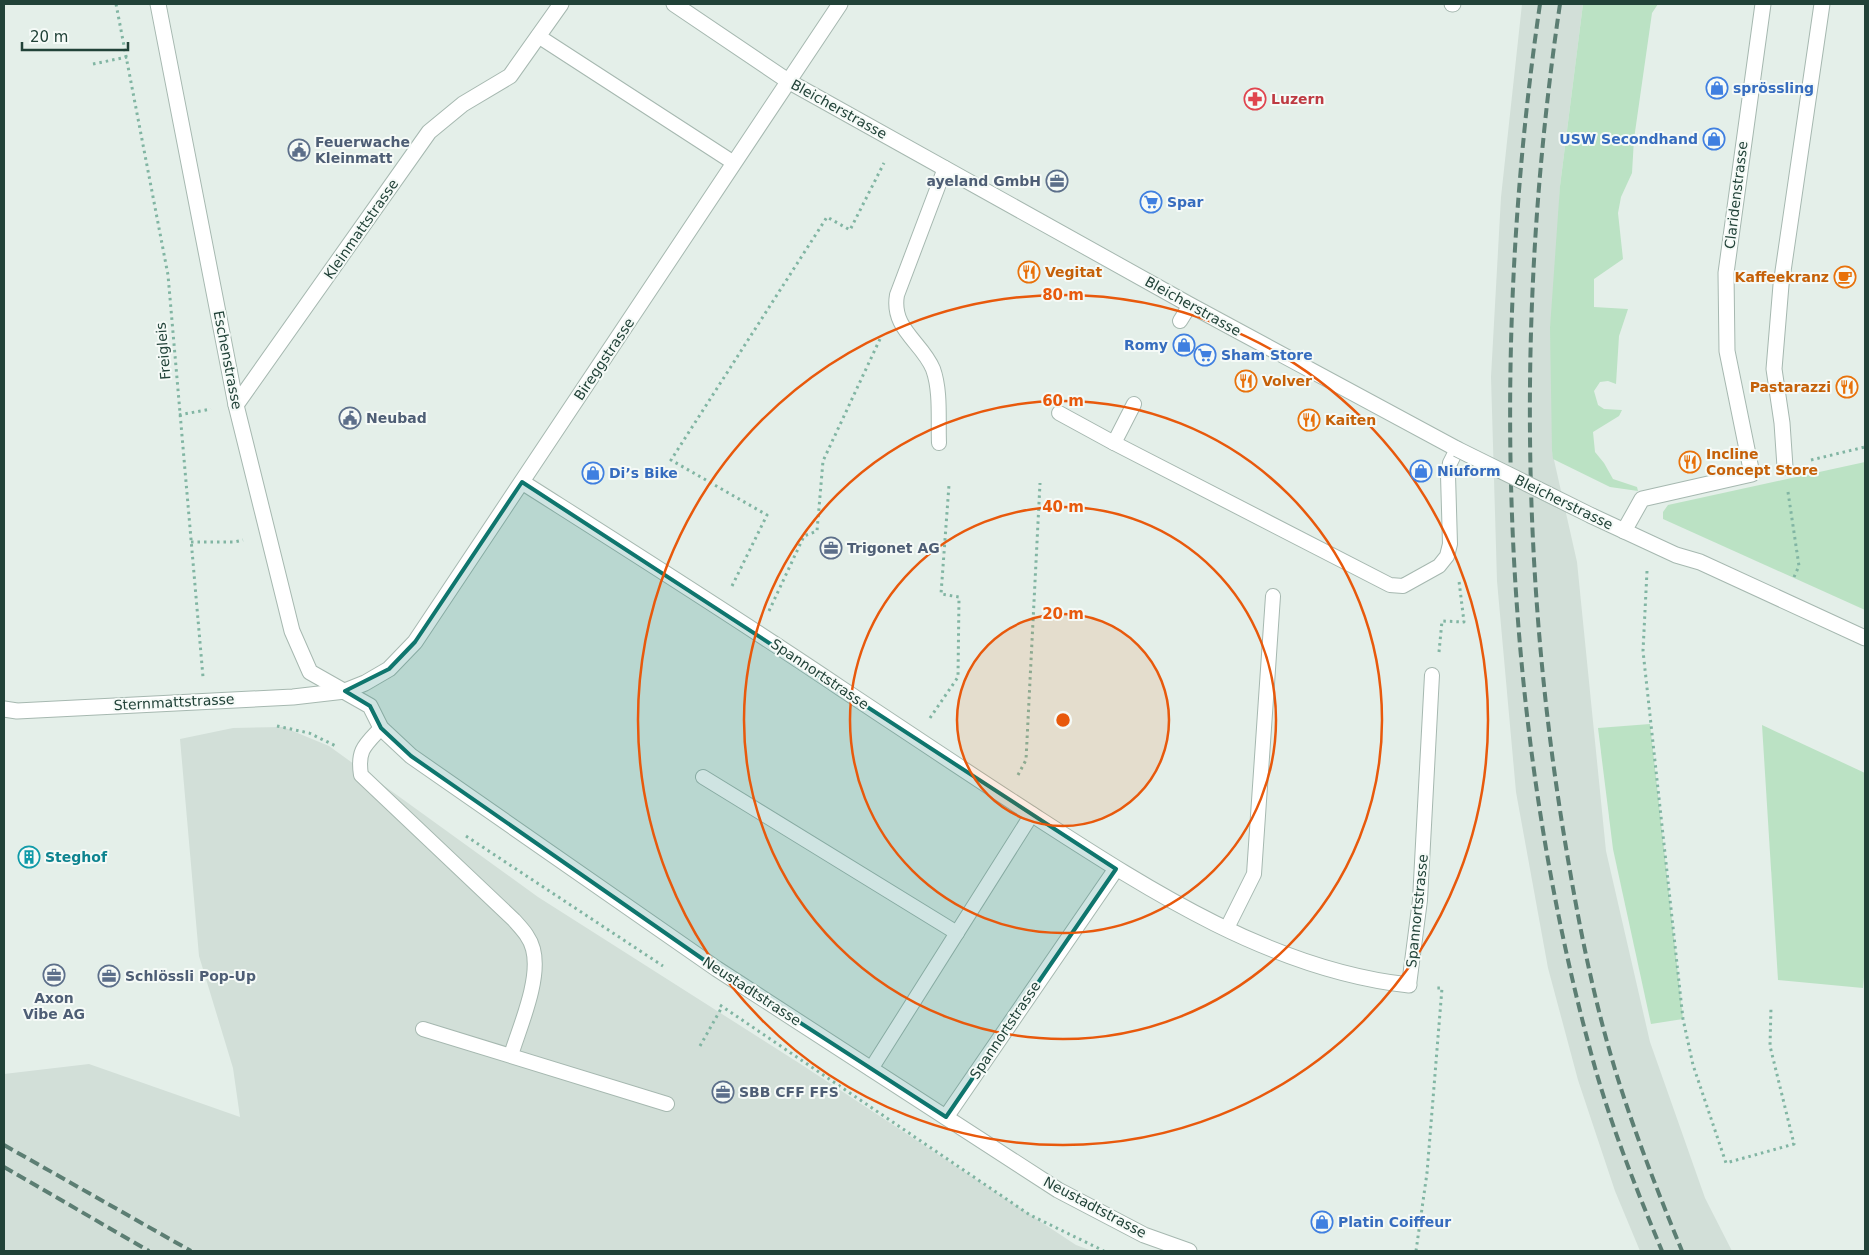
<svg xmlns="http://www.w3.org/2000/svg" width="1869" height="1255" viewBox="0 0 1869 1255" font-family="'DejaVu Sans',sans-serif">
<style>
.built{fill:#d2dfd8}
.green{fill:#bbe2c4}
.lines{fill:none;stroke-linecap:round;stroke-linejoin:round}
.service-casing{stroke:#a6b8b0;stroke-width:16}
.minor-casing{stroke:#a6b8b0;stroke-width:17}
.path{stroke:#81b5a3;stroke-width:3;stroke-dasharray:2.5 4;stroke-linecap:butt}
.service{stroke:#fff;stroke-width:14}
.minor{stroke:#fff;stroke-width:15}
.rail{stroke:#5c7e73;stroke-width:4;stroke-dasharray:10 5;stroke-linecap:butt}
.minor-bridge-casing{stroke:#a6b8b0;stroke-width:17;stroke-linecap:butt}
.minor-bridge{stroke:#fff;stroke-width:15}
.marked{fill:#0f766e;fill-opacity:0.2;stroke:#0f766e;stroke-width:4;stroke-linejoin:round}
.ring{fill:none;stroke:#e8590c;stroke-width:2.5}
.labels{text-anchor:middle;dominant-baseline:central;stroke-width:4;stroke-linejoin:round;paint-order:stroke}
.shop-label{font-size:14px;font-weight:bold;fill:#366cbe;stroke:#f5faf7;text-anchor:start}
.health-label{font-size:14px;font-weight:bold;fill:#be3a42;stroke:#f5faf7;text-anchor:start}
.street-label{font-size:14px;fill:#214238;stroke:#f5faf7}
.service-label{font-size:14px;font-weight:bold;fill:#4e5e75;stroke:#f5faf7;text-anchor:start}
.food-label{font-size:14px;font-weight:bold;fill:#c56008;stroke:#f5faf7;text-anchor:start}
.culture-label{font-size:14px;font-weight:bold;fill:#0d838f;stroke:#f5faf7;text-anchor:start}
.centre{fill:#e8590c;stroke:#f5faf7;stroke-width:2.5}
.ring-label{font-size:15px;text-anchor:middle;font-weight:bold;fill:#e8590c;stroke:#f5faf7;stroke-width:4;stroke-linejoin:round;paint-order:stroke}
</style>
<rect width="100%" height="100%" fill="#e4efe9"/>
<g class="built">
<path d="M1522,4h61l-23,182 -8,265 25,111 29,289 44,191 55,156 27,53h-92l-25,-60 -37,-111 -30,-112 -32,-176 -19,-211 -6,-204 10,-180z"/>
<path d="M283,727l46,19 209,151 261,166 277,182 16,6h-1088v-177l85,-10 151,53 -7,-49 -34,-112 -19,-217 53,-11z"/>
</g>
<g class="green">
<path d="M1583,4h75l-6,9 -18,126 -2,34 -11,24 -3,16 5,46 -29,20v28l34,2 -9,27 -3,48 -8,-3 -8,1 -6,9 4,14 6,4 18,1 -3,6 -26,16 2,20 9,11 9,16 24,8 1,4 -28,-4 -57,-28 -1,-8 -2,-123 10,-142z"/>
<path d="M1865,462v148l-202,-91v-7l5,-7z"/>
<path d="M1650,724l33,295 -32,5 -38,-175 -15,-121z"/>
<path d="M1762,725l103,48v193l-2,22 -85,-8z"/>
</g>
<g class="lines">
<g class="service-casing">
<g id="service">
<path d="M538,36l196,127"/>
<path d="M1180,321l10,-16"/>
<path d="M1134,404l-20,39 276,142 13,1 36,-20 8,-10 3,-12 -2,-69 2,-12 7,-14"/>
<path d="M1059,413l55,30"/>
<path d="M939,443c-1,-23 2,-52 -6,-74 -11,-27 -42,-40 -36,-74l48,-127"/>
<path d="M381,728c-16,17 -24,22 -20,47l153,145c8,9 16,17 19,29 8,30 -13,77 -22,106"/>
<path d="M703,777l254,156"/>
<path d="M1227,928l27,-54 19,-278"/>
<path d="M1409,985l11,-85 12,-225"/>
<path d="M423,1029l244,75"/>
<path d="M871,1069l161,-255"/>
</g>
</g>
<g class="minor-casing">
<g id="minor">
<path d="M158,4l78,401 56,226 18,41 60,34 11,22 30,28 306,213 341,221 86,45 45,16"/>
<path d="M674,4l114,77 402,224 267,144"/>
<path d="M1452,4h1"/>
<path d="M236,405l193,-273 34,-28 47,-28 51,-72"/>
<path d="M1785,467l-3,-44 -8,-54 7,-84 41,-281"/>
<path d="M522,482c107,68 215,136 320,207 65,43 129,86 194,128 113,73 236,153 373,168"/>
<path d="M1592,516l84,39 24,7 165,76"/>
<path d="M1624,531l18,-32 110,-25 -25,-123 -1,-78 37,-269"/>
<path d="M4,709l13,2 276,-14 52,-6 20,-8 24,-14 26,-27 425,-638"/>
<path d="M946,1117l170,-248"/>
</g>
</g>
<g class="path">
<path d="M116,4l52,271 35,402"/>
<path d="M93,64l34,-7"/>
<path d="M179,415l32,-6"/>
<path d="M1811,460l54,-13"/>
<path d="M1788,492l11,74 -5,11"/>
<path d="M191,542h43l9,-2"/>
<path d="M1647,571l-4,80 40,368 10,46 33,98 68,-19 -24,-98 1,-39"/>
<path d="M732,586l35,-71 -96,-55 156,-243 23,13 34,-67"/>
<path d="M769,611l35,-75 13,-5 6,-70 57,-122"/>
<path d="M1439,652l3,-31 22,1 -5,-41"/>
<path d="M930,718l28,-41 1,-80 -18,-3 8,-109"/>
<path d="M277,726l32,7 29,14"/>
<path d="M1018,775l8,-15 14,-277"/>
<path d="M466,836l197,130"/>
<path d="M720,1005l310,210 74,36"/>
<path d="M700,1046l22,-39"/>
<path d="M1416,1251l11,-78 15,-185h-8"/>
</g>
<use href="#service" class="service"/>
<use href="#minor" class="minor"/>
<g class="rail">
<path d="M1540,4c-50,342 -40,714 51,1049 18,68 44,133 71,198"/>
<path d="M1560,4c-40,270 -41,548 2,819 13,81 28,163 52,243 19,63 43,124 68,185"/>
<path d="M4,1145l187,106"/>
<path d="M4,1167l145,84"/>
</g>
<g class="minor-bridge-casing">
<path id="minor-bridge" d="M1457,449l135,67"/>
</g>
<use href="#minor-bridge" class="minor-bridge"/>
</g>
<path class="marked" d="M522,482l594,387 -170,248 -229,-148 -306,-213 -30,-28 -11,-22 -25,-15 44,-22 26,-27z"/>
<circle cx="1063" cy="720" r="106" fill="#e8590c" fill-opacity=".12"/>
<g class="ring">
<circle cx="1063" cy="720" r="106"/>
<circle cx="1063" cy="720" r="213"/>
<circle cx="1063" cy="720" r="319"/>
<circle cx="1063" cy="720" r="425"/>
</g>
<defs>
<g id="shop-ring" transform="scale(1.125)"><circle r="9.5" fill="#f5faf7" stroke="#3f7fe0" stroke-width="1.5"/><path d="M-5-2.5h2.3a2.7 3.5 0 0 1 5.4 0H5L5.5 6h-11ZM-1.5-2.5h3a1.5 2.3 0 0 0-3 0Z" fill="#3f7fe0"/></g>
<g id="pharmacy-ring" transform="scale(1.125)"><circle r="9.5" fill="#f5faf7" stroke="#e0444e" stroke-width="1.5"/><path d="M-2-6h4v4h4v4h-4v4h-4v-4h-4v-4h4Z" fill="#e0444e"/></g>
<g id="civic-ring" transform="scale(1.125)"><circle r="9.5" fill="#f5faf7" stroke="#5c6f8a" stroke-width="1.5"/><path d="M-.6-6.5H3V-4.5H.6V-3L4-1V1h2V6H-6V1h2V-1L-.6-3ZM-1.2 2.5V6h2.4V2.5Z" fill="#5c6f8a"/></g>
<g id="office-ring" transform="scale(1.125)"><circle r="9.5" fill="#f5faf7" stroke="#5c6f8a" stroke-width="1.5"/><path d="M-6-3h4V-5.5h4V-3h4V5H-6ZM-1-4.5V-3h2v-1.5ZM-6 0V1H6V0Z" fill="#5c6f8a"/></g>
<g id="supermarket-ring" transform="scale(1.125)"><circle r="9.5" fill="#f5faf7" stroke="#3f7fe0" stroke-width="1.5"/><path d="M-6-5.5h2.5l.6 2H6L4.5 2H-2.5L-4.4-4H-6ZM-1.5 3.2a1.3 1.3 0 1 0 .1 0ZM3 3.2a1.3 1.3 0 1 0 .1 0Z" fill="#3f7fe0"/></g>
<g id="restaurant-ring" transform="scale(1.125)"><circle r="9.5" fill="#f5faf7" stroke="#e8710a" stroke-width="1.5"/><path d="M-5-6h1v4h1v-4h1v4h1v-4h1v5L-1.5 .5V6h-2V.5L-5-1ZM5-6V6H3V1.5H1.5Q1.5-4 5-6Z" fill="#e8710a"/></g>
<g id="cafe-ring" transform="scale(1.125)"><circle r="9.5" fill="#f5faf7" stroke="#e8710a" stroke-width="1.5"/><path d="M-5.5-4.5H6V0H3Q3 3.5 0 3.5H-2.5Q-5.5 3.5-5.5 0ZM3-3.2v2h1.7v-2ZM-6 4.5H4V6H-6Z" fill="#e8710a"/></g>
<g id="building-ring" transform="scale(1.125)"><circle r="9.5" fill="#f5faf7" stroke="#0f9aa8" stroke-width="1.5"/><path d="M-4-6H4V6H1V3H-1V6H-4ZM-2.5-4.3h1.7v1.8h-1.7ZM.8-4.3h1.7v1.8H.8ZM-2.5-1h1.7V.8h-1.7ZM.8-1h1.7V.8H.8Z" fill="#0f9aa8"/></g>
</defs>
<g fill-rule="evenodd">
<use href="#shop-ring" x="1717" y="88"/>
<use href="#pharmacy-ring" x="1255" y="99"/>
<use href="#shop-ring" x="1714" y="139"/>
<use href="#civic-ring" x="299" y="150"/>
<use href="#office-ring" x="1057" y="181"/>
<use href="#supermarket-ring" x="1151" y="202"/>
<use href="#restaurant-ring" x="1029" y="272"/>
<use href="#cafe-ring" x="1845" y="277"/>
<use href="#shop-ring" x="1184" y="345"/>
<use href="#supermarket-ring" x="1205" y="355"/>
<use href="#restaurant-ring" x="1246" y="381"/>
<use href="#restaurant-ring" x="1847" y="387"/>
<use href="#civic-ring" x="350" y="418"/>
<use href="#restaurant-ring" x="1309" y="420"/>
<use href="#restaurant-ring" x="1690" y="462"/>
<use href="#shop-ring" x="1421" y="471"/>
<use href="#shop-ring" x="593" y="473"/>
<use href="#office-ring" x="831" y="548"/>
<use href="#building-ring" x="29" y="857"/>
<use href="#office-ring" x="54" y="975"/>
<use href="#office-ring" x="109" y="976"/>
<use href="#office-ring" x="723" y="1092"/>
<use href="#shop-ring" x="1322" y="1222"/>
</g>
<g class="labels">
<g class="shop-label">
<text x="1733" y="88">sprössling</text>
<text x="1698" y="139" text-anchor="end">USW Secondhand</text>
<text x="1167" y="202">Spar</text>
<text x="1168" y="345" text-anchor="end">Romy</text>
<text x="1221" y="355">Sham Store</text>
<text x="1437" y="471">Niuform</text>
<text x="609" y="473">Di’s Bike</text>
<text x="1338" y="1222">Platin Coiffeur</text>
</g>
<g class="health-label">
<text x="1271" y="99">Luzern</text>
</g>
<g class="street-label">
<text transform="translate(839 109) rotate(29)">Bleicherstrasse</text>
<text transform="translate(1736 195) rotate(-83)">Claridenstrasse</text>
<text transform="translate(361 229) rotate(-55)">Kleinmattstrasse</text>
<text transform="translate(1193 306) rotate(29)">Bleicherstrasse</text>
<text transform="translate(163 351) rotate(-95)">Freigleis</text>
<text transform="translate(604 359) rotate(-56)">Bireggstrasse</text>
<text transform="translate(228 360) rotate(79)">Eschenstrasse</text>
<text transform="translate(1564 502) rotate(26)">Bleicherstrasse</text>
<text transform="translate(820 674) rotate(34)">Spannortstrasse</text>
<text transform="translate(174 702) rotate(-3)">Sternmattstrasse</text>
<text transform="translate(1417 911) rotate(-84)">Spannortstrasse</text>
<text transform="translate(752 991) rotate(33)">Neustadtstrasse</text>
<text transform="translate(1005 1030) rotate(-56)">Spannortstrasse</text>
<text transform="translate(1095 1207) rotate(28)">Neustadtstrasse</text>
</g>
<g class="service-label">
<text x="315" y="142">Feuerwache<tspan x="315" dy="16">Kleinmatt</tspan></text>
<text x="1041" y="181" text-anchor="end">ayeland GmbH</text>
<text x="366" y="418">Neubad</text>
<text x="847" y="548">Trigonet AG</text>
<text x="125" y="976">Schlössli Pop-Up</text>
<text x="54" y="998" text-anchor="middle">Axon<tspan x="54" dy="16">Vibe AG</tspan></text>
<text x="739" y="1092">SBB CFF FFS</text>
</g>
<g class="food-label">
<text x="1045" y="272">Vegitat</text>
<text x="1829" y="277" text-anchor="end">Kaffeekranz</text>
<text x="1262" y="381">Volver</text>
<text x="1831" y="387" text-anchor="end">Pastarazzi</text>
<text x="1325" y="420">Kaiten</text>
<text x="1706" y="454">Incline<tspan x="1706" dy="16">Concept Store</tspan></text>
</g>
<g class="culture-label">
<text x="45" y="857">Steghof</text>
</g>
</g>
<circle cx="1063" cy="720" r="8" class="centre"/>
<g class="ring-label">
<text x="1063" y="300">80 m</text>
<text x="1063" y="406">60 m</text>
<text x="1063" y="512">40 m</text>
<text x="1063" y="619">20 m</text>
</g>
<rect width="1869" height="1255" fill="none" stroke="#214238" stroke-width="10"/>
<path d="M22 42v8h106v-8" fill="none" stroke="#214238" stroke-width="2.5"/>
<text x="30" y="42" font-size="15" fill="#214238" stroke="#f5faf7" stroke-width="4" paint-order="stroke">20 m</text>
</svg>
